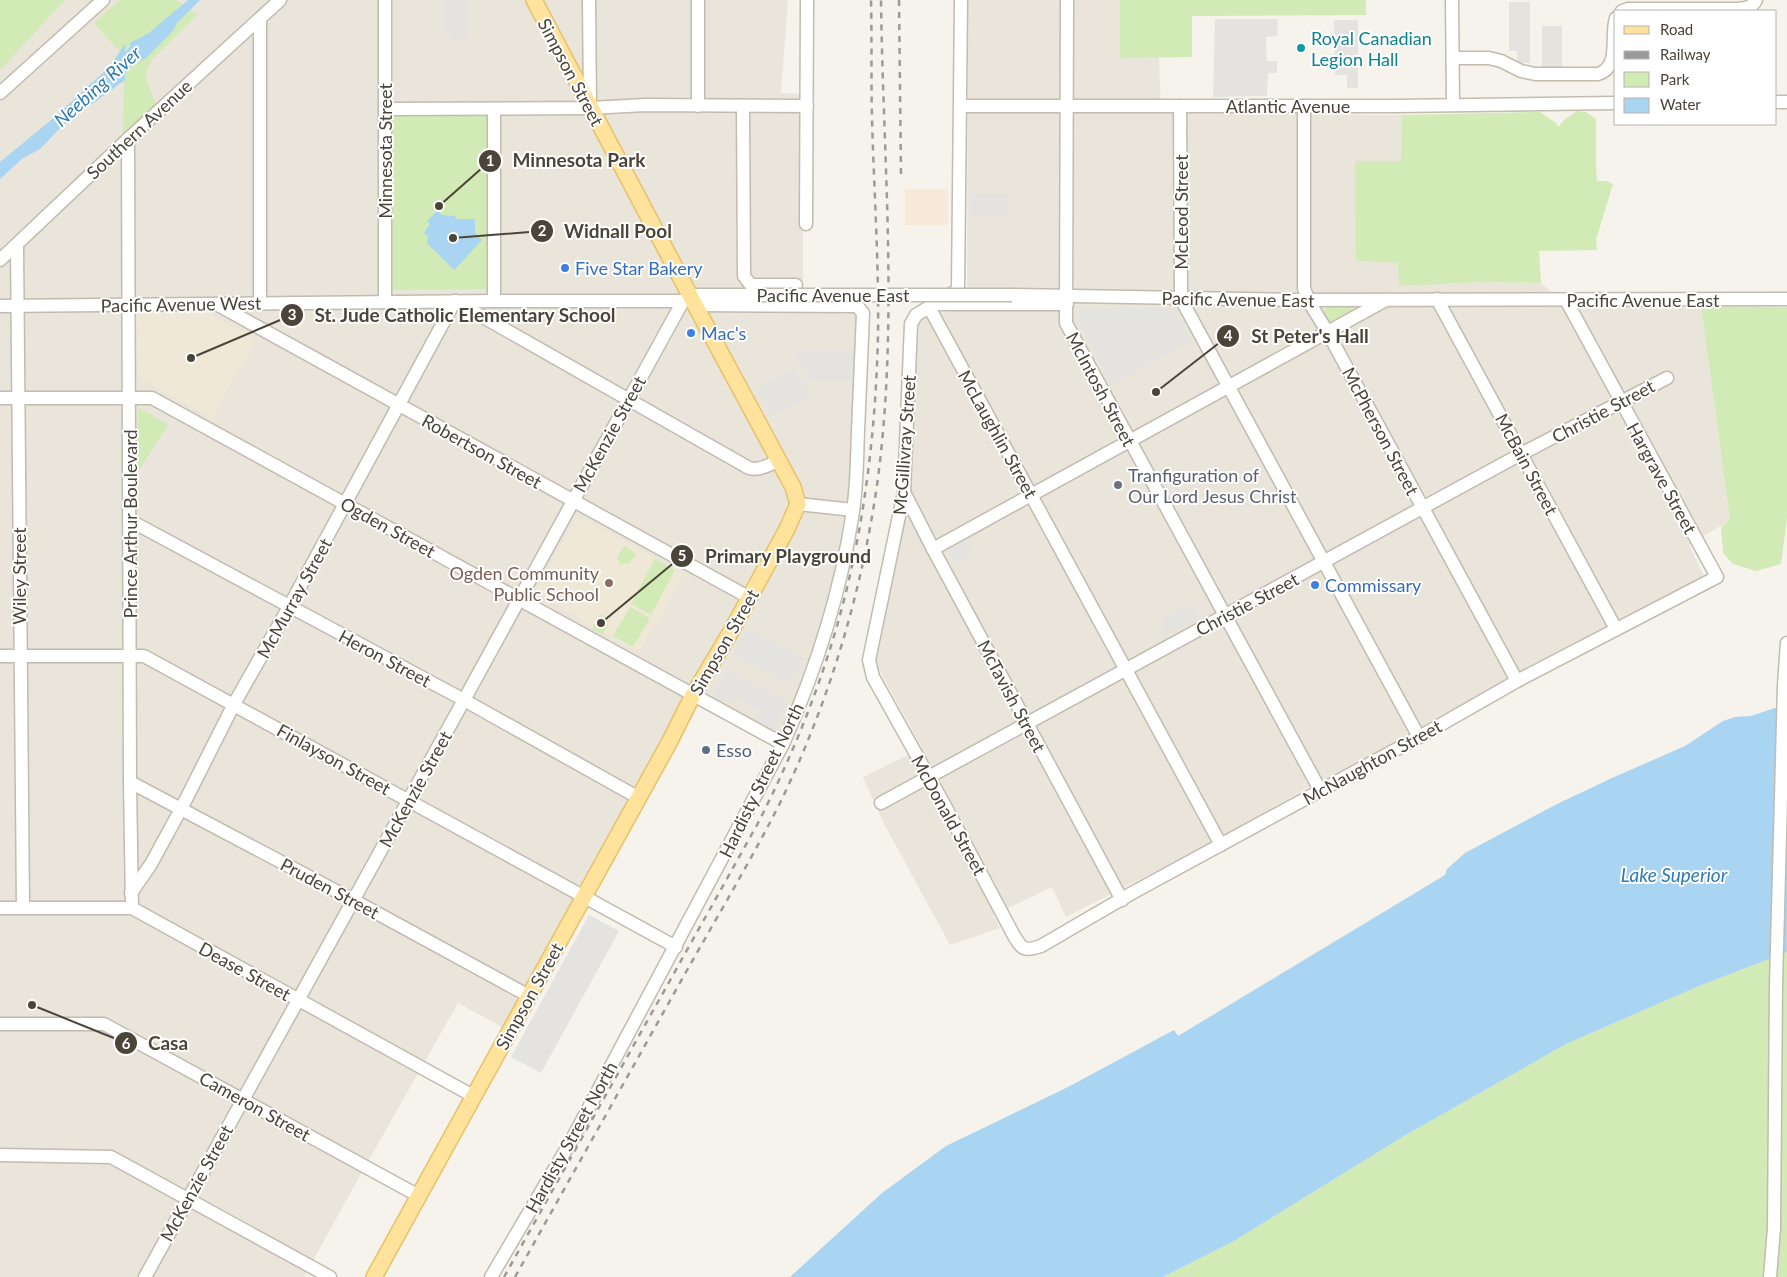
<svg xmlns="http://www.w3.org/2000/svg" width="1787" height="1277" viewBox="0 0 1787 1277" font-family="Lato,sans-serif">
<style>
.residential{fill:#eae5da}
.commercial{fill:#f7ead8}
.education{fill:#efe8d6}
.green{fill:#d2eab5}
.parking{fill:#e5e3e0}
.water{fill:#a9d4f2}
.lines{fill:none;stroke-linecap:round;stroke-linejoin:round}
.river{stroke:#a9d4f2;stroke-width:14}
.minor-casing{stroke:#c2bbae;stroke-width:15}
.major-casing{stroke:#e6c16a;stroke-width:18}
.minor{stroke:#fff;stroke-width:12}
.major{stroke:#ffe39c;stroke-width:15}
.rail{stroke:#9a9a9a;stroke-width:2.5;stroke-dasharray:6 6;stroke-linecap:butt}
.minor-bridge-casing{stroke:#c2bbae;stroke-width:15;stroke-linecap:butt}
.minor-bridge{stroke:#fff;stroke-width:12}
.culture-dot{fill:#0f9aa8;stroke:#fff;stroke-width:2}
.shop-dot{fill:#3f7fe0;stroke:#fff;stroke-width:2}
.worship-dot{fill:#6b7280;stroke:#fff;stroke-width:2}
.education-dot{fill:#8d6e63;stroke:#fff;stroke-width:2}
.service-dot{fill:#5c6f8a;stroke:#fff;stroke-width:2}
.labels{text-anchor:middle;dominant-baseline:central;stroke-width:4;stroke-linejoin:round;paint-order:stroke}
.culture-label{font-size:18px;fill:#0d838f;stroke:#fff;text-anchor:start}
.street-label{font-size:18px;fill:#4b4439;stroke:#fff}
.shop-label{font-size:18px;fill:#366cbe;stroke:#fff;text-anchor:start}
.worship-label{font-size:18px;fill:#5b616d;stroke:#fff;text-anchor:start}
.education-label{font-size:18px;fill:#785e54;stroke:#fff;text-anchor:end}
.service-label{font-size:18px;fill:#4e5e75;stroke:#fff;text-anchor:start}
.water-label{font-size:19px;font-style:italic;fill:#2e7ab2;stroke:#fff}
.leader{fill:none;stroke:#4b4439;stroke-width:2}
.callout-dot{fill:#4b4439;stroke:#fff;stroke-width:2}
.mark-label{font-size:15px;text-anchor:middle;font-weight:bold;fill:#fff}
.callout-label{font-size:19px;text-anchor:middle;font-weight:bold;fill:#4b4439;stroke:#fff;stroke-width:4;stroke-linejoin:round;paint-order:stroke}
</style>
<rect width="100%" height="100%" fill="#f6f3ec"/>
<g class="residential">
<path d="M65,0h723l-7,93 22,1v218l58,2 -5,132 -16,119 -28,97 -31,75 -89,-49 -186,341 -48,-26 -96,169 -58,105h-304v-1209z"/>
<path d="M968,0h152v57h39l2,56 241,2 -1,46h-46l44,102 86,19 56,1 16,13 29,9 115,1 29,214 -41,25 15,31 -101,55 -200,109 -96,48 -100,57 -141,72 -14,-30 -59,28 7,13 -50,17 -67,-123 -20,-45 59,-29 -44,-80 -2,-7 34,-175 5,-162 8,-5 27,-9 17,-2z"/>
</g>
<rect class="commercial" x="905" y="189" width="43" height="36"/>
<g class="education">
<path d="M136,311h72l4,4 44,25 -44,78 -75,-42z"/>
<path d="M577,515l107,59 -44,79 -105,-60z"/>
</g>
<g class="green">
<path d="M0,0h65l-64,69 -1,-1z"/>
<path d="M120,0h56l21,15 -45,44 -7,17 11,29 -33,31 2,-91 -5,7 -26,-29z"/>
<path d="M1120,0h246v15l-174,1v41l-72,1z"/>
<path d="M481,111l5,5 2,6 -1,167 -96,1 -1,-170 3,-5z"/>
<path d="M1577,111l9,1 10,7v47l1,15h10l6,3 -17,56 1,10 -58,1 2,32 -56,-1 -86,4 -1,-23 -42,-2 -1,-100h46l1,-46 138,-3 16,11 2,4 7,-8z"/>
<path d="M1701,306l86,1v211l-6,46 -25,7 -23,-7 -10,-11 -2,-26 9,-7z"/>
<path d="M1328,307h27l2,3 -27,13 -5,-10v-4z"/>
<path d="M138,407l30,18 -31,48z"/>
<path d="M624,546l13,8 -8,9 -8,2 -4,-7z"/>
<path d="M655,559l20,11 -24,45 -20,-11z"/>
<path d="M630,607l20,11 -17,29 -20,-11z"/>
<path d="M600,614l8,5 -1,8 -4,8 -11,-6z"/>
<path d="M1787,952v325h-624l71,-36 170,-105 162,-92 133,-58z"/>
</g>
<g class="parking">
<path d="M443,0h24v40h-17v-7h-7z"/>
<path d="M1509,2h21v61h-13v-12h-8z"/>
<path d="M1215,19h63l-1,17 -11,1 1,24h10v12h-9l-1,23 -54,1z"/>
<path d="M1334,20h24v68h-11v-13h-12z"/>
<rect x="1542" y="26" width="20" height="42"/>
<rect x="970" y="194" width="38" height="22"/>
<path d="M1163,308l14,6 16,27 -82,44 -31,-60 -1,-16z"/>
<path d="M794,350h60v31h-44z"/>
<path d="M795,368l15,29 -39,20 -14,-29z"/>
<path d="M967,539l7,15 -18,10 -8,-15z"/>
<path d="M1192,603l8,15 -35,18 -4,-9 3,-2 -3,-6z"/>
<path d="M747,628l56,30 -14,26 -56,-30z"/>
<path d="M726,670l62,32 -15,29 -18,-9 6,-11 -25,-13 -3,6 -7,-4 -2,4 -9,-4 2,-4 -4,-2z"/>
<path d="M589,915l30,16 -78,142 -30,-16z"/>
</g>
<g class="water">
<path d="M188,0h12l-23,23 -5,9 -27,27 -13,4 -2,-20 19,-10z"/>
<path d="M125,44v36l-62,45 -23,24 -17,9 -23,21v-17l56,-46 53,-49z"/>
<path d="M437,211l5,4 13,1 1,3h19v14l7,7 -28,30 -27,-27 1,-7 -4,-3 6,-9 -3,-3z"/>
<path d="M1787,704v248l-88,34 -133,58 -162,92 -170,105 -71,36h-373l92,-84 64,-47 122,-59 106,-57 4,6 267,-161 2,-6 18,-16 92,-49 55,-26 73,-32 38,-25 12,-4 16,-1z"/>
</g>
<g class="lines">
<path class="river" d="M113,77l24,-28 7,-5"/>
<g class="minor-casing">
<g id="minor">
<path d="M385,0v302"/>
<path d="M589,0l1,106"/>
<path d="M698,0v106"/>
<path d="M961,0l-3,290 -42,25 -5,9 -7,168 -35,168 4,17 72,129 68,128c9,15 10,18 28,12l91,-53 287,-156 98,-56 200,-104 -151,-277"/>
<path d="M1067,0l-1,323 254,467"/>
<path d="M1452,0l1,104"/>
<path d="M1622,11l6,-2h109c9,-1 15,-1 19,-9"/>
<path d="M260,19v284"/>
<path d="M1453,58h36l12,3 20,10 14,3h63c23,-7 12,-38 18,-56"/>
<path d="M0,93l103,-93"/>
<path d="M1776,102h11"/>
<path d="M743,106l1,170 6,8 4,1h42"/>
<path d="M961,106h436l219,-3"/>
<path d="M1180,106l1,193 238,438"/>
<path d="M1304,107v181l4,12 20,33 189,348"/>
<path d="M385,109l205,-1 55,-3 162,1"/>
<path d="M494,109v192"/>
<path d="M128,139l2,643 2,126"/>
<path d="M806,224l1,-224"/>
<path d="M17,245l6,663"/>
<path d="M0,260l128,-121 152,-139"/>
<path d="M1012,295l286,5 489,-1"/>
<path d="M1437,299l179,330"/>
<path d="M455,301l294,167c10,3 19,-3 29,-7"/>
<path d="M936,304h131"/>
<path d="M218,305l532,293"/>
<path d="M0,306l494,-5h189l6,-6h68"/>
<path d="M929,307l292,538"/>
<path d="M0,398h152l631,346"/>
<path d="M904,492l29,57 189,351"/>
<path d="M798,504l55,6"/>
<path d="M129,520l335,180 175,98"/>
<path d="M933,549l451,-248"/>
<path d="M0,656h144l532,291"/>
<path d="M130,782l223,118 176,96"/>
<path d="M881,803l640,-349 146,-76"/>
<path d="M131,893l20,-29 30,-55 53,-105 55,-97 166,-306"/>
<path d="M0,908h132l343,189"/>
<path d="M0,1024h104l315,172"/>
<path d="M0,1155l111,2 219,120"/>
<path d="M145,1277l319,-577 219,-399"/>
<path d="M491,1277l80,-136 212,-397c33,-74 58,-152 70,-233 4,-26 4,-53 5,-80 2,-39 3,-78 5,-118l-6,-7 -162,-1"/>
<path d="M1770,1277l4,-49 2,-243 8,-300 3,-42"/>
</g>
</g>
<g class="major-casing">
<path id="major" d="M374,1277l296,-536 23,-46 37,-62 57,-104 11,-25 -5,-17 -98,-182 -161,-305"/>
</g>
<use href="#minor" class="minor"/>
<use href="#major" class="major"/>
<g class="rail">
<path d="M899,0l2,174"/>
<path d="M504,1277l253,-452c37,-72 67,-147 87,-225 22,-86 32,-177 34,-265 1,-72 -4,-144 -6,-216 -1,-40 0,-79 -1,-119"/>
<path d="M515,1277c57,-102 114,-203 171,-305 31,-55 64,-110 93,-167 49,-100 82,-209 98,-320 22,-160 6,-324 4,-485"/>
</g>
<g class="minor-bridge-casing">
<path id="minor-bridge" d="M757,295h255"/>
</g>
<use href="#minor-bridge" class="minor-bridge"/>
</g>
<circle class="culture-dot" cx="1301" cy="48" r="5"/>
<g class="shop-dot">
<circle cx="565" cy="268" r="5"/>
<circle cx="691" cy="333" r="5"/>
<circle cx="1315" cy="585" r="5"/>
</g>
<circle class="worship-dot" cx="1118" cy="485" r="5"/>
<circle class="education-dot" cx="609" cy="583" r="5"/>
<circle class="service-dot" cx="706" cy="750" r="5"/>
<g class="labels">
<g class="culture-label">
<text x="1311" y="38">Royal Canadian<tspan x="1311" dy="21">Legion Hall</tspan></text>
</g>
<g class="street-label">
<text transform="translate(571 72) rotate(62)">Simpson Street</text>
<text x="1288" y="106">Atlantic Avenue</text>
<text transform="translate(139 129) rotate(-43)">Southern Avenue</text>
<text transform="translate(385 151) rotate(-90)">Minnesota Street</text>
<text transform="translate(1181 212) rotate(-90)">McLeod Street</text>
<text x="833" y="295">Pacific Avenue East</text>
<text transform="translate(1238 299) rotate(1)">Pacific Avenue East</text>
<text x="1643" y="300">Pacific Avenue East</text>
<text transform="translate(181 304) rotate(-1)">Pacific Avenue West</text>
<text transform="translate(1101 389) rotate(62)">McIntosh Street</text>
<text transform="translate(1603 411) rotate(-28)">Christie Street</text>
<text transform="translate(1381 431) rotate(62)">McPherson Street</text>
<text transform="translate(609 434) rotate(-61)">McKenzie Street</text>
<text transform="translate(998 434) rotate(61)">McLaughlin Street</text>
<text transform="translate(904 445) rotate(-86)">McGillivray Street</text>
<text transform="translate(482 451) rotate(29)">Robertson Street</text>
<text transform="translate(1527 464) rotate(62)">McBain Street</text>
<text transform="translate(1662 478) rotate(61)">Hargrave Street</text>
<text transform="translate(130 524) rotate(-90)">Prince Arthur Boulevard</text>
<text transform="translate(388 527) rotate(29)">Ogden Street</text>
<text transform="translate(19 576) rotate(-90)">Wiley Street</text>
<text transform="translate(294 598) rotate(-61)">McMurray Street</text>
<text transform="translate(1247 604) rotate(-28)">Christie Street</text>
<text transform="translate(724 642) rotate(-60)">Simpson Street</text>
<text transform="translate(385 658) rotate(28)">Heron Street</text>
<text transform="translate(1012 696) rotate(62)">McTavish Street</text>
<text transform="translate(334 759) rotate(29)">Finlayson Street</text>
<text transform="translate(1372 762) rotate(-29)">McNaughton Street</text>
<text transform="translate(761 780) rotate(-64)">Hardisty Street North</text>
<text transform="translate(415 789) rotate(-61)">McKenzie Street</text>
<text transform="translate(949 815) rotate(61)">McDonald Street</text>
<text transform="translate(330 888) rotate(28)">Pruden Street</text>
<text transform="translate(245 971) rotate(29)">Dease Street</text>
<text transform="translate(529 996) rotate(-61)">Simpson Street</text>
<text transform="translate(255 1106) rotate(29)">Cameron Street</text>
<text transform="translate(571 1137) rotate(-61)">Hardisty Street North</text>
<text transform="translate(196 1183) rotate(-61)">McKenzie Street</text>
</g>
<g class="shop-label">
<text x="575" y="268">Five Star Bakery</text>
<text x="701" y="333">Mac's</text>
<text x="1325" y="585">Commissary</text>
</g>
<g class="worship-label">
<text x="1128" y="475">Tranfiguration of<tspan x="1128" dy="21">Our Lord Jesus Christ</tspan></text>
</g>
<g class="education-label">
<text x="599" y="573">Ogden Community<tspan x="599" dy="21">Public School</tspan></text>
</g>
<g class="service-label">
<text x="716" y="750">Esso</text>
</g>
<g class="water-label">
<text transform="translate(97 86) rotate(-42)">Neebing River</text>
<text x="1674" y="874">Lake Superior</text>
</g>
</g>
<path class="leader" d="M439 206L490 161M453 238L542 231M191 358L292 315M1156 392L1228 336M601 623L682 556M32 1005L126 1043"/>
<g class="callout-dot">
<circle cx="439" cy="206" r="5"/>
<circle cx="453" cy="238" r="5"/>
<circle cx="191" cy="358" r="5"/>
<circle cx="1156" cy="392" r="5"/>
<circle cx="601" cy="623" r="5"/>
<circle cx="32" cy="1005" r="5"/>
<circle cx="490" cy="161" r="12"/>
<circle cx="542" cy="231" r="12"/>
<circle cx="292" cy="315" r="12"/>
<circle cx="1228" cy="336" r="12"/>
<circle cx="682" cy="556" r="12"/>
<circle cx="126" cy="1043" r="12"/>
</g>
<g class="mark-label">
<text x="490" y="166">1</text>
<text x="542" y="236">2</text>
<text x="292" y="320">3</text>
<text x="1228" y="341">4</text>
<text x="682" y="561">5</text>
<text x="126" y="1049">6</text>
</g>
<g class="callout-label">
<text x="579" y="167">Minnesota Park</text>
<text x="618" y="238">Widnall Pool</text>
<text x="465" y="322">St. Jude Catholic Elementary School</text>
<text x="1310" y="343">St Peter's Hall</text>
<text x="788" y="563">Primary Playground</text>
<text x="168" y="1050">Casa</text>
</g>
<rect x="1614" y="10" width="162" height="115" fill="#ffffff" stroke="#b7b4b0"/>
<rect x="1624" y="26" width="25" height="8" fill="#ffe39c" stroke="#b7b4b0"/>
<text x="1660" y="35" font-size="15" fill="#4b4439">Road</text>
<rect x="1624" y="51" width="25" height="8" fill="#9a9a9a" stroke="#b7b4b0"/>
<text x="1660" y="60" font-size="15" fill="#4b4439">Railway</text>
<rect x="1624" y="72" width="25" height="15" fill="#d2eab5" stroke="#b7b4b0"/>
<text x="1660" y="85" font-size="15" fill="#4b4439">Park</text>
<rect x="1624" y="98" width="25" height="15" fill="#a9d4f2" stroke="#b7b4b0"/>
<text x="1660" y="110" font-size="15" fill="#4b4439">Water</text>
</svg>
